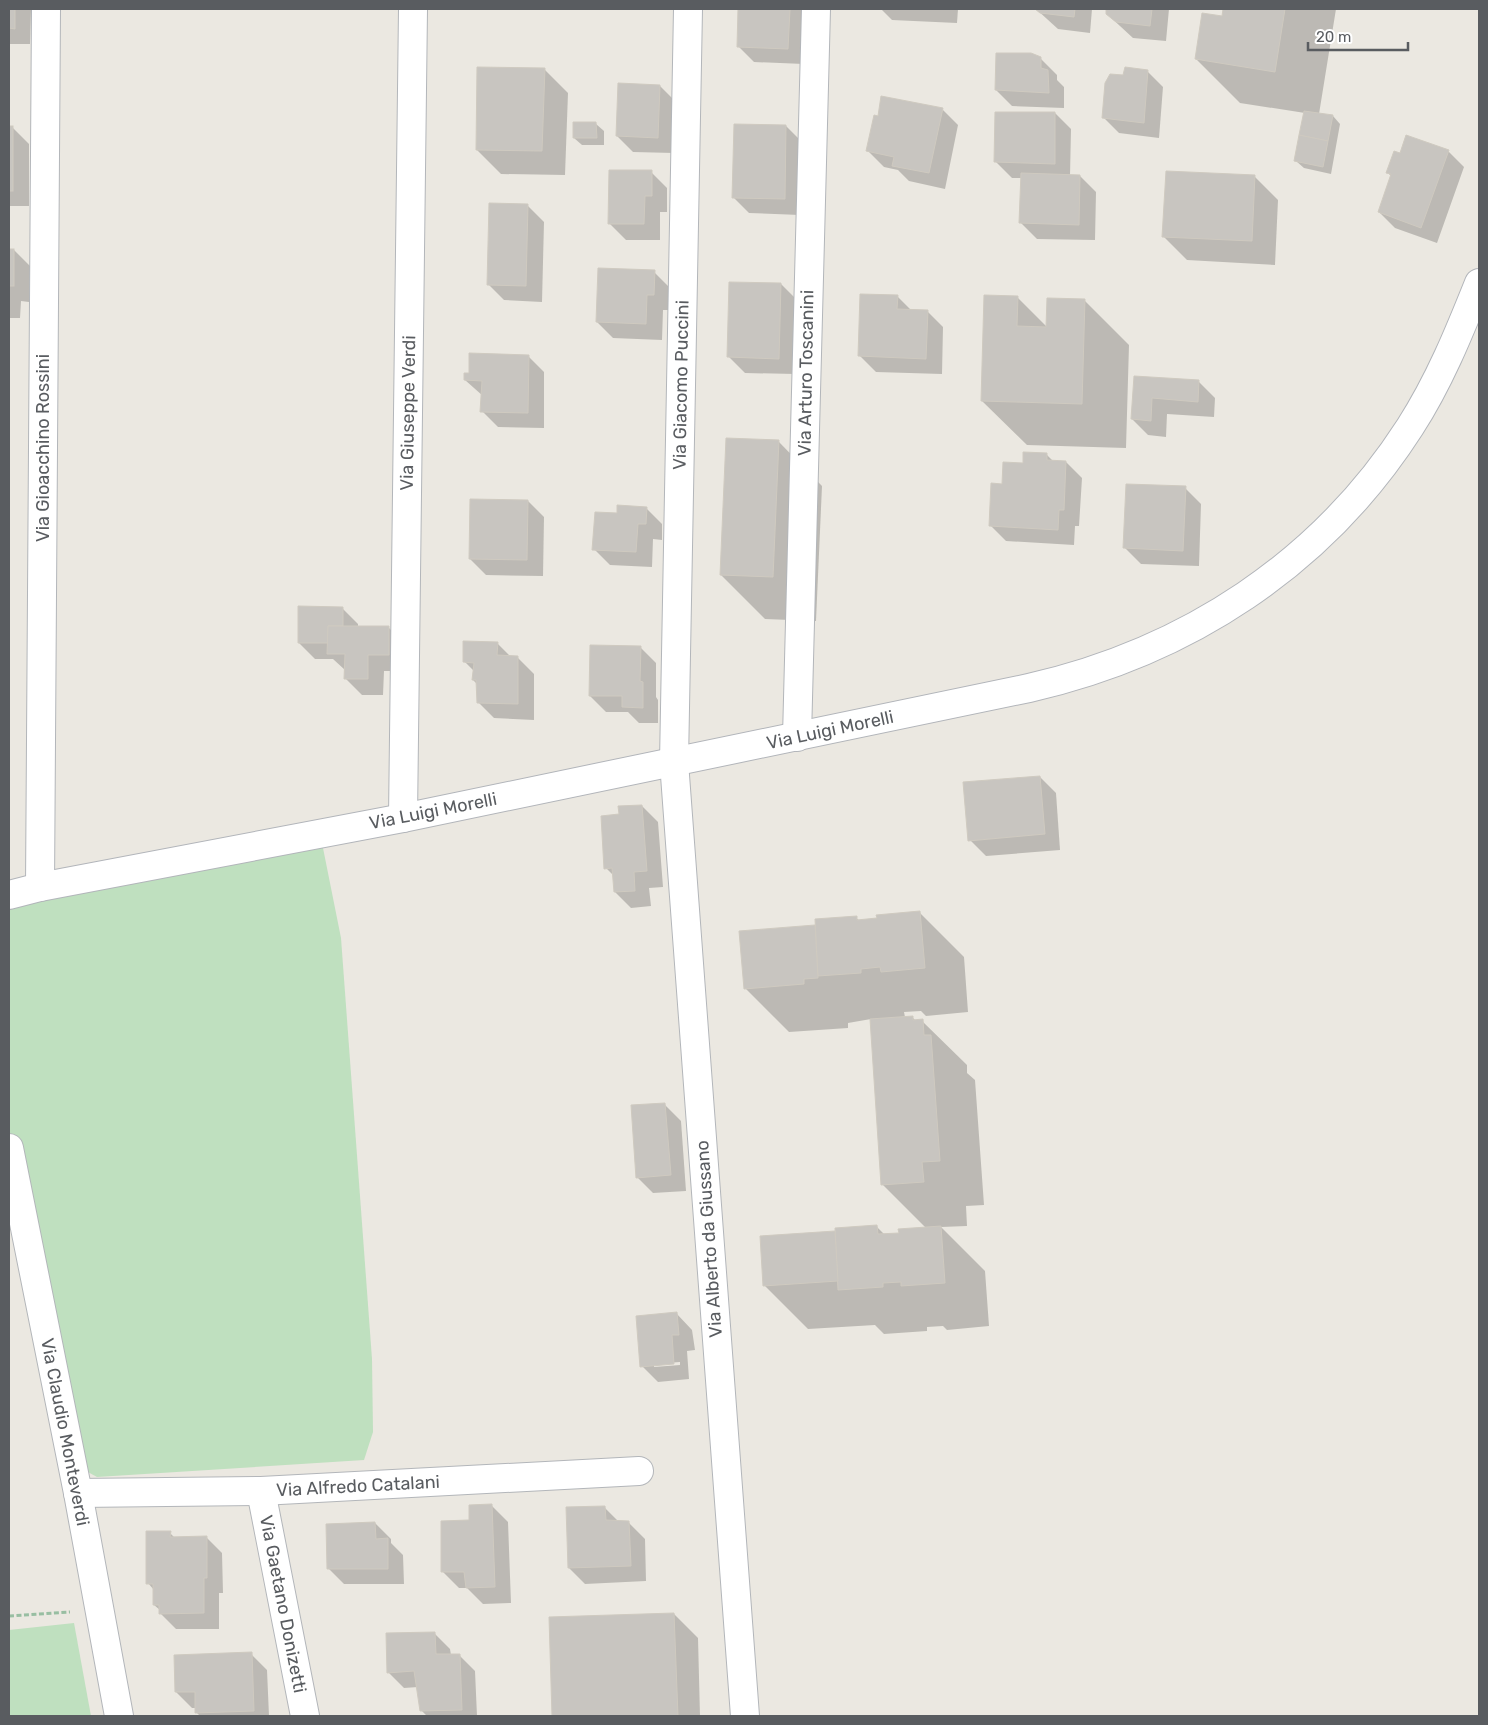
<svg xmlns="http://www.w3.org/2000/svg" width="1488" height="1725" viewBox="0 0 1488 1725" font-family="Rubik,sans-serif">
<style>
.green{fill:#bfe0bf}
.shadow{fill:#0003;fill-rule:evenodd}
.building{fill:#c8c5c0;stroke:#cfcac0}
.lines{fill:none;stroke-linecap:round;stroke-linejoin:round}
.street-casing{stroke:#b3b6ba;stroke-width:30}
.secondary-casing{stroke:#b2b5ba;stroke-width:30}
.path{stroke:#98bea2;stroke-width:3;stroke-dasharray:5 2.5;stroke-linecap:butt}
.street{stroke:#fff;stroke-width:28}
.secondary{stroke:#fff;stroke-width:28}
.labels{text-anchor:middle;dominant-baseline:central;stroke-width:4;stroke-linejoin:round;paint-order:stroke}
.street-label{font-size:18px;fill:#595c60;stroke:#fff}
</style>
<rect width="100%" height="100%" fill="#ebe8e1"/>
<g class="green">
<path d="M322,843l19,95 31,421 1,73 -9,28 -267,17 -11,-6 -44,-183 -33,-156v-224z"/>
<path d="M74,1623l17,93h-82v-86z"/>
</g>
<g class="shadow">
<path d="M9,9h22l-1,35h-21z"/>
<path d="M739,9h67l-2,55 -50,-2 -16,-16z"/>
<path d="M881,9h77l-1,14 -65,-3z"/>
<path d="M1036,9h56l-2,24 -32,-4z"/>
<path d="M1105,9h64l-3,32 -33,-3 -26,-24v-3z"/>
<path d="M1225,9h111l-17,105 14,2 7,8 -9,50 -27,-6 -8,-7 9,-48 -65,-10 -44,-44 27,-41z"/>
<path d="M1040,58l17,17v5l7,7v21l-52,-2 -16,-16z"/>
<path d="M544,69l24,24 -3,82 -64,-1 -24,-24z"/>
<path d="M1147,71l16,16 -4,51 -40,-5 -16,-16 22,-41z"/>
<path d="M660,86l16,16 -2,51 -41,-1 -16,-16z"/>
<path d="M942,109l16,16 -13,64 -36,-8 -11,-11 -14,-3 -16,-16 11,-34z"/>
<path d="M1055,113l16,16 -1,47h10l16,16 -1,48 -58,-1 -16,-16 1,-45h-10l-16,-16z"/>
<path d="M596,124l8,7v14h-22l-8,-7z"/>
<path d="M786,126l16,16 -2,73 -51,-2 -16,-16z"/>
<path d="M9,128h4l16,16v62h-20z"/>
<path d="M1448,151l16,16 -27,76 -42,-15 -16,-16 13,-35 -5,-5 13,-17z"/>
<path d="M651,172l16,16v24h-7v28h-34l-16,-16z"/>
<path d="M1254,176l24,24 -3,65 -88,-5 -24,-24z"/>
<path d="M528,206l16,16 -2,80 -38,-2 -16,-16z"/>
<path d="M9,250h5l16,16 -1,36 -8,-1 -1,17h-11z"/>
<path d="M654,272l16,16v22h-7l-1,30 -49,-2 -16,-16z"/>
<path d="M781,284l16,16 -2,74 -50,-1 -16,-16z"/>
<path d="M897,296l15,15h15l16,16 -1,47 -66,-2 -16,-16z"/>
<path d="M1017,297l30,30 37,-27 45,45 -3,103 -99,-3 -45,-44z"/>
<path d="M528,356l16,16v56l-46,-1 -16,-16 1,-15 -18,-16 5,-6z"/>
<path d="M1135,377l64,5 16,16 -1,19 -47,-3 -1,23 -18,-2 -16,-16z"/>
<path d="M778,441l44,45 -6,135 -51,-2 -44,-44z"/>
<path d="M1047,455l7,7h12l16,16 -3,48h-4l-1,19 -68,-4 -16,-16 34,-61z"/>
<path d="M1185,488l16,16 -2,62 -58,-2 -16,-16z"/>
<path d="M528,501l16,16 -1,59 -57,-1 -16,-16z"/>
<path d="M646,508l16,16v16l-9,-1 -1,28 -42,-2 -16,-16 24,-34z"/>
<path d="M342,608l16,16v3h30l16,16v28h-20l-1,24h-21l-16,-16 -1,-9 -12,-11h-18l-16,-16z"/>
<path d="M497,643l14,14 7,1 16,16v46l-40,-2 -16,-16 -1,-18 -4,-4 1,-9 -10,-10z"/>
<path d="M640,647l16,16v34l2,3v23h-19l-11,-11h-22l-16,-16z"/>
<path d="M1040,777l16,16 4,57 -74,6 -16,-16z"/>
<path d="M642,806l16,16 5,65 -14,1 2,18 -20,2 -16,-16 -1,-16 -8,-8 14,-53z"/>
<path d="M920,913l44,44 4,55 -42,4 -5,-5 -17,1 1,5h7l4,4h6l45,44v8l8,7 9,125 -18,1 1,20 -26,1 44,44 4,55 -42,4 -4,-4 -16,1v4l-43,3 -9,-9 -67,4 -44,-44 -3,-48 75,-5 40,-6 9,9 15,-1 26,-6 -44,-44 -11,-165 -23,4v5l-59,4 -44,-44 -5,-56 76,-6 40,-8 4,3z"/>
<path d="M665,1105l16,16 5,70 -33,2 -16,-16z"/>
<path d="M676,1313l16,17 3,20 -8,1 2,28 -31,3 -16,-16zM680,1362v3l-26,2v-3z"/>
<path d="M492,1506l16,16 3,81 -28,1 -16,-16h-8l-16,-16 28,-51z"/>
<path d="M604,1507l15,15 10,1 16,16 1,42 -61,3 -16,-16z"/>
<path d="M375,1523l16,16v4l12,12 1,29h-60l-16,-16z"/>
<path d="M170,1533l5,5 31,-1 16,16 1,40h-4v36h-43l-16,-16v-3l-6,-5v-15l-6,-7z"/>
<path d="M674,1614l24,24 2,78h-147l-3,-97z"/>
<path d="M434,1633l16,16 1,6h8l16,16 2,45h-50l-6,-6 -3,-23 -14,1 -16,-16z"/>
<path d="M251,1654l16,16 2,46h-69l-4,-4v-4h-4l-16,-16z"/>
</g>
<g class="building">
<path d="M9,9h6v20l-6,-1z"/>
<path d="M738,9h52l-2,40 -51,-2z"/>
<path d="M1035,9h40l-1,8 -34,-4z"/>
<path d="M1106,9h46l-2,17 -34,-4 -10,-8z"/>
<path d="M1223,9h62l-10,63 -80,-13 7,-46 20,3z"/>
<path d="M996,53h35l10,4v11l7,2 1,23 -54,-3z"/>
<path d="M477,67l68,1 -3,83 -66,-1z"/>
<path d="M1125,67l23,3 -4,53 -42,-5 3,-35 5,-9 13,1z"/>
<path d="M618,83l42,2 -2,53 -42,-2z"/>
<path d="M881,96l62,12 -14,65 -37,-7 2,-9 -28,-6 8,-36 4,1z"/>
<path d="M1304,111l29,4 -5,26 -29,-6z"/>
<path d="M995,112h60v52l-61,-2z"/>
<path d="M573,122h23l1,16h-24z"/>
<path d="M734,124l52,1 -1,74 -53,-1z"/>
<rect x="9" y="126" width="4" height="65"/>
<path d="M1299,135l29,6 -5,26 -29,-6z"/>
<path d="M1406,135l43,15 -28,78 -43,-16 13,-38 -5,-1 8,-22 6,2z"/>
<path d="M609,170h43v26h-7l-1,28h-36z"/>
<path d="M1166,171l89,4 -3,66 -90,-4z"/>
<path d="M1021,173l59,2 -1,50 -60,-2z"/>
<path d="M489,203l39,1 -2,82 -39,-1z"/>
<rect x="9" y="249" width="5" height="37"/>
<path d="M598,268l57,2 -1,25h-7l-1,29 -50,-2z"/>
<path d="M729,282l52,1 -2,76 -52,-2z"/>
<path d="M860,294l38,1 -1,14 31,1 -2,49 -68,-3z"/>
<path d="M984,295l34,1 -1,30 29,1 1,-29 38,1 -3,105 -101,-3z"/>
<path d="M469,353l60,2 -1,58 -48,-1 2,-31 -18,-1v-7h5z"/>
<path d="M1134,376l65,4 -1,22 -46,-4 -1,23 -20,-2z"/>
<path d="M726,438l53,2 -6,137 -53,-2z"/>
<path d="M1023,452l24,1v7l19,1 -2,49h-5l-1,20 -69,-4 2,-43 11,1 1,-22 20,1z"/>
<path d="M1126,484l60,2 -3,65 -60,-3z"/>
<path d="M470,499l58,1 -1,60 -58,-1z"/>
<path d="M617,505l30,2 -1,17h-8l-2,28 -44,-2 3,-38 22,1z"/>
<path d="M298,606l45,1v19h-15v17h-30z"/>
<path d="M328,626h61v29h-21v24h-24l1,-25h-18z"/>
<path d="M463,641l35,1 -1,13 21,1v48l-41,-1 -1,-23h-4l2,-17 -11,-1z"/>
<path d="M590,645l51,1 -1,35 3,1v26l-21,-1v-11h-33z"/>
<path d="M1040,776l5,58 -77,7 -5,-59z"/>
<path d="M642,805l5,66 -13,1 1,19 -21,1 -2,-24 -8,1 -3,-53 18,-2 -1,-8z"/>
<path d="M920,911l5,57 -44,4 -1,-5 -19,2v4l-43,3 -3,-57 42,-3v4l20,-2 -1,-3z"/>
<path d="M815,925l3,53 -14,1v5l-60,5 -5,-58z"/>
<path d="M913,1016v4l10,-1 1,16h7l9,126 -18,1 2,20 -43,3 -11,-166z"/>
<path d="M665,1103l6,72 -35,3 -5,-73z"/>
<path d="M877,1225l1,9 21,-1 -1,-4 43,-3 4,57 -44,3v-4l-18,1v4l-45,3 -3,-62z"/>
<path d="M835,1231l3,50 -75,5 -3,-50z"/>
<path d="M677,1312l2,23h-7l2,29 -34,3 -4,-51z"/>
<path d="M492,1504l3,83 -29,1 -2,-16h-23v-51l28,-1v-15z"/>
<path d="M605,1506l1,14 23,1 2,45 -63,2 -2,-61z"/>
<path d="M375,1522l1,17 12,-1v31h-61l-1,-45z"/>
<path d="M146,1531h25l-1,6 37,-1v42h-3v35l-45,1v-9h-6v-21h-7z"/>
<path d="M674,1613l4,103h-126l-3,-99z"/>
<path d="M435,1632l1,22h24l2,56 -42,1 -6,-40 -27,2 -1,-40z"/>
<path d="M252,1652l2,59 -59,2v-21h-20l-1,-37z"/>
</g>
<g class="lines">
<g class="street-casing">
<g id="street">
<path d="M688,9l-14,753 71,954"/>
<path d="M797,737l19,-728"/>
<path d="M403,818l10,-809"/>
<path d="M40,887l6,-878"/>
<path d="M9,1148l69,345 41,223"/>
<path d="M261,1491l44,225"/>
<path d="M78,1493l183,-2 378,-20"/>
</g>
</g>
<g class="secondary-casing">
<path id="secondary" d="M9,895l31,-8 363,-69 626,-130c158,-36 293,-124 381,-261 29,-45 49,-94 69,-144"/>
</g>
<path class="path" d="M9,1616l61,-4"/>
<use href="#street" class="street"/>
<use href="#secondary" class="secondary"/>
</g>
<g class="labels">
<g class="street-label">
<text transform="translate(806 373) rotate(-89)">Via Arturo Toscanini</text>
<text transform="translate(681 385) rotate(-89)">Via Giacomo Puccini</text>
<text transform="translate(408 413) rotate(-89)">Via Giuseppe Verdi</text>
<text transform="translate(43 448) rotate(-90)">Via Gioacchino Rossini</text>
<text transform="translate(830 730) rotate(-12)">Via Luigi Morelli</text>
<text transform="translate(433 811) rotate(-11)">Via Luigi Morelli</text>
<text transform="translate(709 1239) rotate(-94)">Via Alberto da Giussano</text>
<text transform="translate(65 1432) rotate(79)">Via Claudio Monteverdi</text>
<text transform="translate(358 1486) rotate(-3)">Via Alfredo Catalani</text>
<text transform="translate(283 1604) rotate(79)">Via Gaetano Donizetti</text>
</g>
</g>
<rect width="1488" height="1725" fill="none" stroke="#595c60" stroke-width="20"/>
<path d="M1308 42v8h100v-8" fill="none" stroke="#595c60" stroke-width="2.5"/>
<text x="1316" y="42" font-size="15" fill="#595c60" stroke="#ffffff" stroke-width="4" paint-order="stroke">20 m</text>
</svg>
